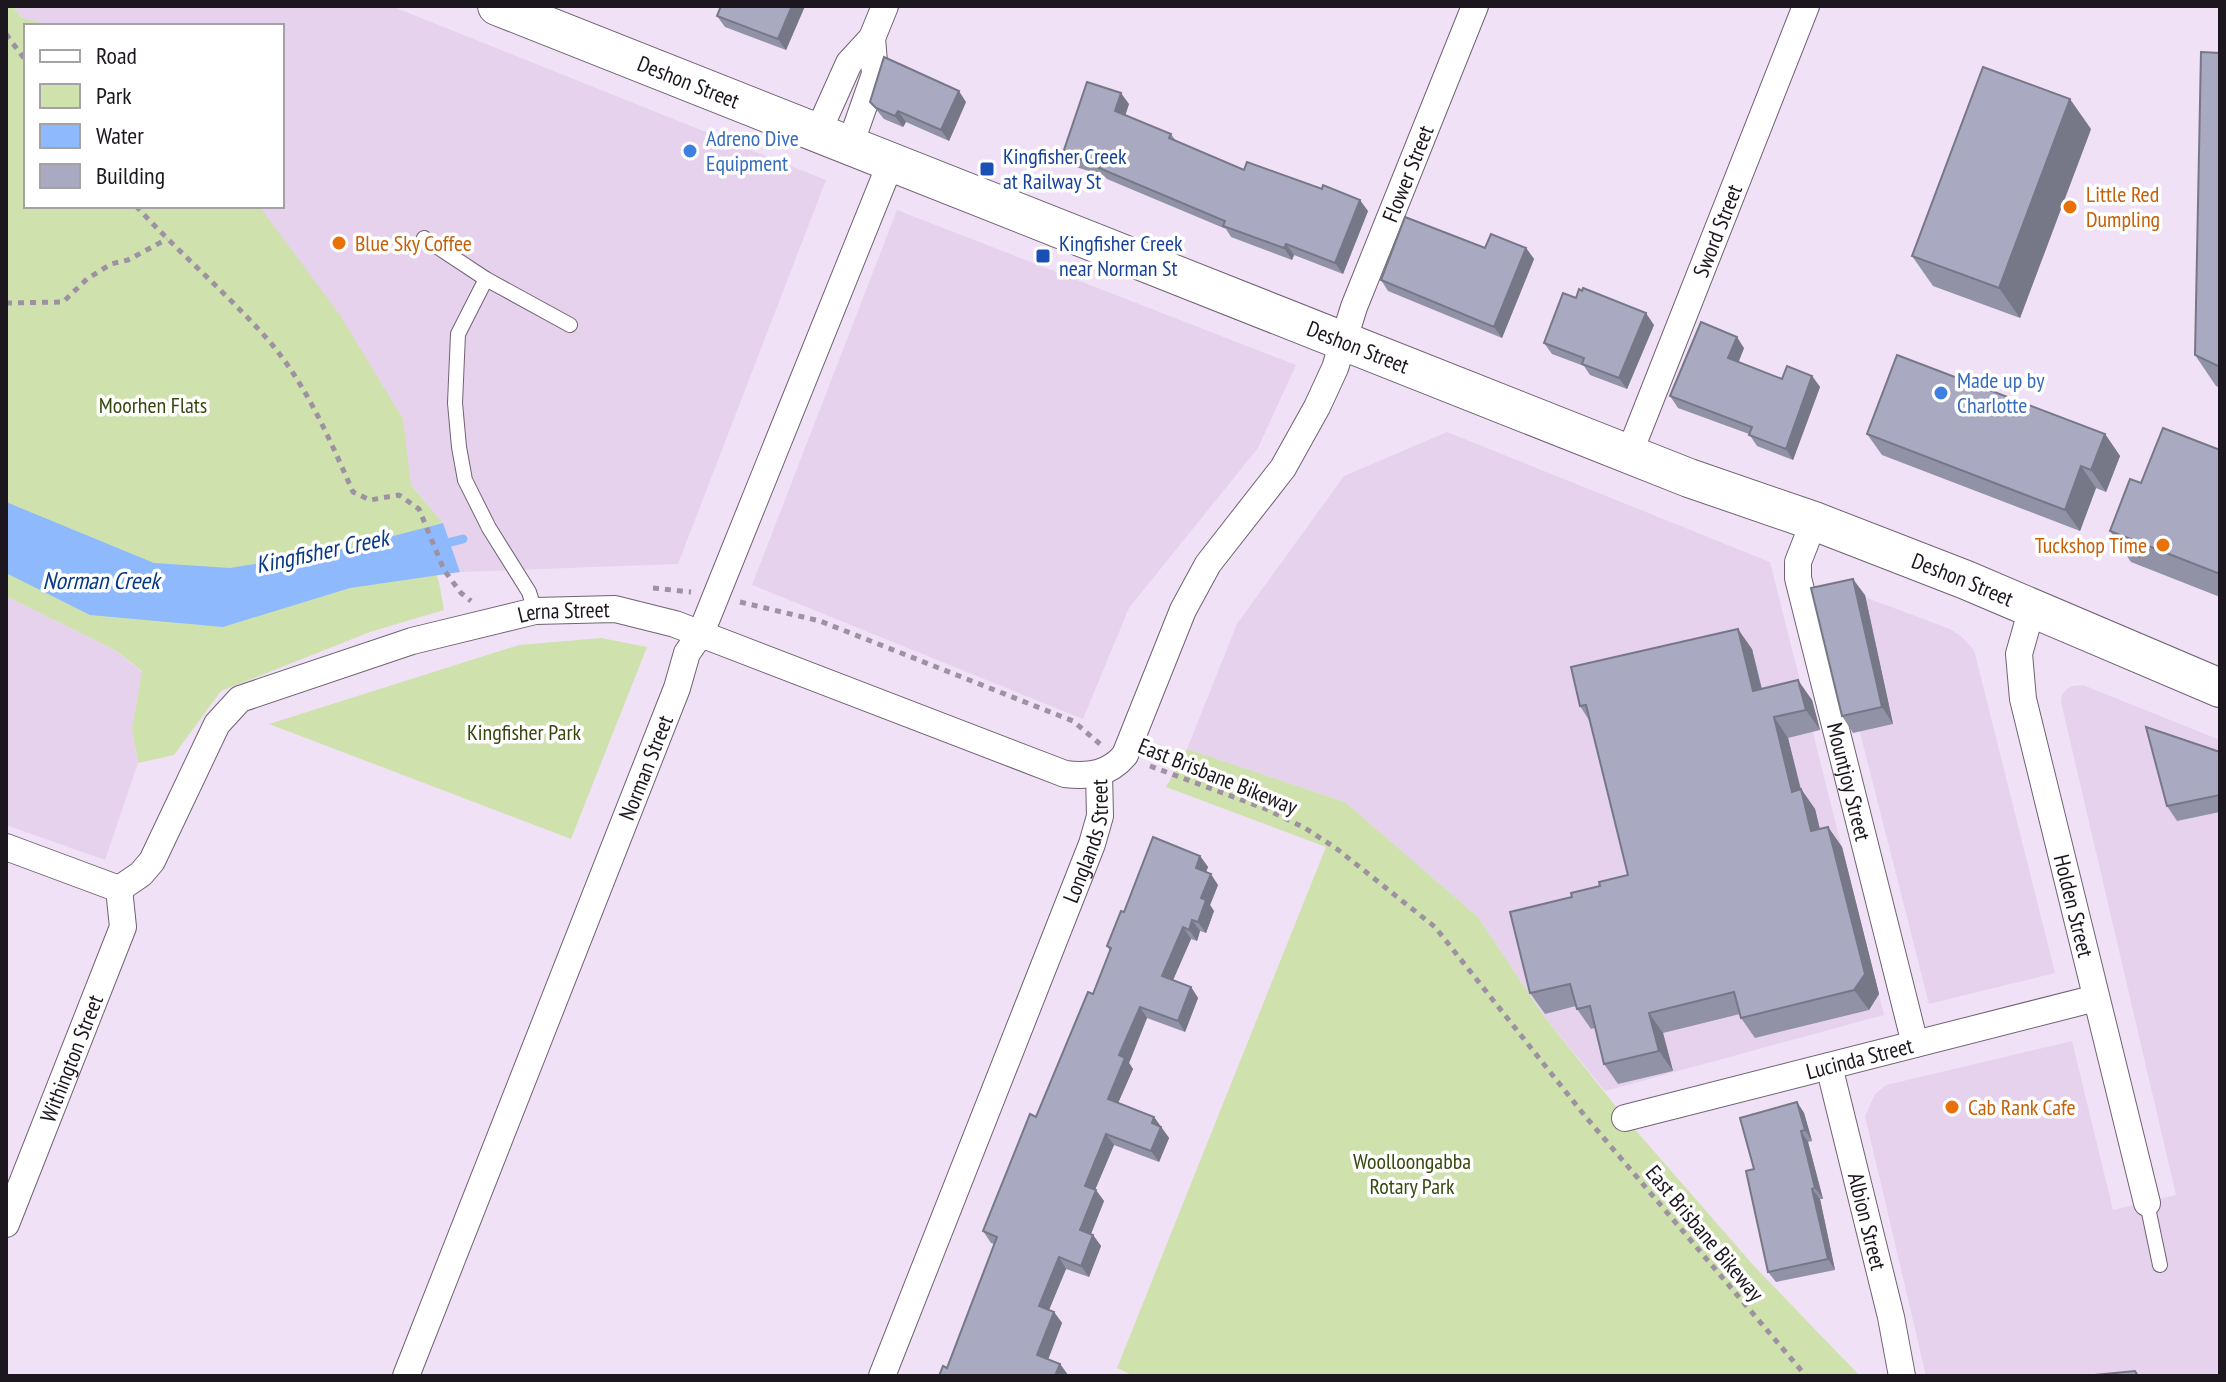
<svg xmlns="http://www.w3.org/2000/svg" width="2226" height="1382" viewBox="0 0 2226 1382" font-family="'PT Sans Narrow',sans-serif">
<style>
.built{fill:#e7d2ed}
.green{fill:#cfe2ad}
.water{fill:#8eb9fd}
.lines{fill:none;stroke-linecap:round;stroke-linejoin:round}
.stream{stroke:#8eb9fd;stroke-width:9}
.lane-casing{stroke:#706274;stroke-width:16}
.street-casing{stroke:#706274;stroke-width:28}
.secondary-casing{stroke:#706274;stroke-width:40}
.path{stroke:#9e92a2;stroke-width:5;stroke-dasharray:6 6;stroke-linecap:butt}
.lane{stroke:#fff;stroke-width:14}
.street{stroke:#fff;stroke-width:26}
.secondary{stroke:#fff;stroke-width:38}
.wall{fill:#9192a6}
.shaded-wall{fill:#767787}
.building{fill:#a9aac1;stroke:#767787;stroke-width:2}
.shop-dot{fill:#3f7fe0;stroke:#fff;stroke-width:3}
.transit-dot{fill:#1a4fb4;stroke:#fff;stroke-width:3}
.food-dot{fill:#e8710a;stroke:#fff;stroke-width:3}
.labels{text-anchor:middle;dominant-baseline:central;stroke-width:7;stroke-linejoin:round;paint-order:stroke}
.street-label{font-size:22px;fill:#1c171e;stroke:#fff}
.shop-label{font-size:22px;fill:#366cbe;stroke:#fff;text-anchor:start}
.transit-label{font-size:22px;fill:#164399;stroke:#fff;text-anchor:start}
.food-label{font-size:22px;fill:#c56008;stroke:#fff;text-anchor:start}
.park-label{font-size:22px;fill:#37480e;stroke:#fff}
.water-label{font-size:24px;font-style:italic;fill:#063986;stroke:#fff}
</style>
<rect width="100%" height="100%" fill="#f1e1f6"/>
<g class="built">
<path d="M13,6h378l435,174 -148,384 -218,8 -17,-49 -264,-317h103v-180h-253z"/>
<path d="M897,210l399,155 -38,83 -129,160 -46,111 -331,-134z"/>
<path d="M1447,432l323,130 114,453 -279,76 -62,-76 -65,-98 -133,-115 -158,-53 50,-125 107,-148z"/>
<path d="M1835,586l115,43 12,8 12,13 81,323 -126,31 -105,-413z"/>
<path d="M6,596l109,54 27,22 -10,57 6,34 -33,97 -99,-35z"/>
<path d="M2083,685l137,55v636h-294l-61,-260 10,-22 11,-9 186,-44 41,169 63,-15 -115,-493 1,-7 4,-5 6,-4z"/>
</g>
<g class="green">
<path d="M6,6h7l9,12 33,8h-29v180h233l81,109 63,104 8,66 32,38 -23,7 19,52 5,28 -74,22 -149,59 -47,64 -36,8 -6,-34 10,-58 -27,-21 -109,-54z"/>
<path d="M601,638l46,9 -76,192 -302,-115 250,-79z"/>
<path d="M1187,749l158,53 133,115 65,98 82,103 129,148 106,110h-726l-17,-8 209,-521 -160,-60z"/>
</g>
<path class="water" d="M6,502l148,61 76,5 114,-19 99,-26 17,49 -110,16 -127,39 -133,-12 -84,-42z"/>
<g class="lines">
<path class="stream" d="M439,545l24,-6"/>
<g class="lane-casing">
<g id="lane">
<path d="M424,238l62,41"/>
<path d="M535,611l-6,-19 -40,-64 -24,-48 -6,-33 -4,-44 3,-69 28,-55 84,46"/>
<path d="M2147,1203l13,62"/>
</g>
</g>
<g class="street-casing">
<g id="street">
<path d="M818,132l31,-69 23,-25 13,-32"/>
<path d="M850,145l25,-71 -3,-36"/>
<path id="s1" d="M1629,454l177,-448"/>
<path id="s2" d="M1814,521l-16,41v16l117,466"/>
<path id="s3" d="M2032,608l-13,46 4,45 124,504"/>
<path d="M6,847l113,42"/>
<path id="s4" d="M119,889l22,-15 11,-13 65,-137 23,-25 172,-58 123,-30 80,-2 60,15 390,150c25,3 44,0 60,-19l58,-145 25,-46 75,-96 34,-61 18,-39 19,-61 121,-301"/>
<path id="s5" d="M1829,1066l62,251 11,59"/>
<path id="s6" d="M1625,1118l471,-120"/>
<path id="s7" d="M6,1224l117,-297 -4,-38"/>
<path id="s8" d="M406,1376l271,-688 10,-35 14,-20 190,-471"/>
<path id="s9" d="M882,1376l210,-532 8,-28 -1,-42"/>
</g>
</g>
<g class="secondary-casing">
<g id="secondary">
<path id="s10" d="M497,6l1192,472 125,43 152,59 254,108"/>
</g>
</g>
<g class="path">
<path d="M6,34l20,27"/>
<path d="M136,206c43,47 92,88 134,136 37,44 60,98 83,150l17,8 29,-5 20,14 25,61 17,23 10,8"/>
<path d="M6,303l57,-1 24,-23 24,-15 17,-4 39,-21"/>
<path d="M653,588l38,4"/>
<path d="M740,602l80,19 253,100 27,23"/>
<path d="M1150,766l116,43 39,19 32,21 98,78 150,189 221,260"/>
</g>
<use href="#lane" class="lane"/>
<use href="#street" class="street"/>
<use href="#secondary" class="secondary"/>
</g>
<g class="wall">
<path d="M721,6h84l-19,44 -61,-23 -8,-11z"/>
<path d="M2220,53v335l-4,-2 -21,-31z"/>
<path d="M870,102h96l-17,39 -43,-19 -3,5 -19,-8z"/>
<path d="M1129,104l-4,11 46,19 5,7 68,29 124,41 -25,63 -49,-19 -2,5 -61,-23 -5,-8 -119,-50 -3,-3 -34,-11 -7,-12z"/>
<path d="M2091,129l-71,189 -87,-32 -21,-30z"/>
<path d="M1526,248l8,11 -32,79 -114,-47 -7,-11z"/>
<path d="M1654,325l-27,64 -37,-14 -6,-9 -32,-12 -8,-11z"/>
<path d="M1744,348l-6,14 44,17 30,-3 8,11 -27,73 -36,-14 -8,-12 -71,-26 -8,-12z"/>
<path d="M1867,434h238l15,22 -14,36 -10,-4 -16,43 -198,-76z"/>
<path d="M2220,450v147l-89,-35 -21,-31 31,-48z"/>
<path d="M1865,595l28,129 -40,9 -11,-17z"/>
<path d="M1752,649l10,40 50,11 8,30 -32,8 13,51 14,20 5,20 8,-2 14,20 37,147 -10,16 -114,28 -14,-20 -1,-4 -77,19 10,38 -55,13 -14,-20 -9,-36 -4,1 -14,-20 -1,-3 -31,8 -15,-21 42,-96 56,-22 -39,-155 -9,-14z"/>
<path d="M2220,752v60l-43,9 -10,-15z"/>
<path d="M1200,856l8,11 -2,5 12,13 -8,20 4,6 -8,22 -6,-2 -3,10 -6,-2 -18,41 18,7 7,11 -13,34 -38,-14 -18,45 4,6 -15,34 36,14 15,21 -10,24 -45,-17 -19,45 9,11 -13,33 2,1 8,11 -12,31 -23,-8 -17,41 5,2 8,11 -14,37 12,4 8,11 -121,-7 47,-124 -3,-1 -8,-12 110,-237 17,-43 -3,-5 17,-34z"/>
<path d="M1797,1102l7,11 8,28 -4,1 15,57h-3l15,71 -59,12 -8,-10 -14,-103z"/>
</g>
<g class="shaded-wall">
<path d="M792,6h13l-19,44 -8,-11z"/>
<path d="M959,91l7,11 -17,39 -8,-11z"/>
<path d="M1121,93l8,11 -6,18 -8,-11z"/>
<path d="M2070,99l21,30 -71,189 -21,-30z"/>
<path d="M898,111l8,11 -3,5 -8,-11z"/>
<path d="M1360,200l8,11 -25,63 -8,-11z"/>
<path d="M1286,244l8,11 -2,5 -8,-12z"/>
<path d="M1526,248l8,11 -32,79 -8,-11z"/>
<path d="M1646,313l8,12 -27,64 -8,-11z"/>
<path d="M1737,337l7,11 -8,21 -8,-11z"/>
<path d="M1812,376l8,11 -27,73 -7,-11z"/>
<path d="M2105,434l15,22 -14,36 -15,-22z"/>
<path d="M2081,466l15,22 -16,43 -15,-21z"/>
<path d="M1853,579l12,16 28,129 -11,-17z"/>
<path d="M1738,629l14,20 15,63 -14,-21z"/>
<path d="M1798,680l14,20 8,30 -14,-20z"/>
<path d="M1774,717l14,21 18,74 -14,-20z"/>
<path d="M1801,789l14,20 10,43 -14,-21z"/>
<path d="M1828,827l14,20 37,147 -10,16 -15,-20z"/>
<path d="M1200,856l8,11 -5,12 -7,-11z"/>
<path d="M1211,874l7,11 -8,20 4,6 -8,22 -8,-11 3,-24z"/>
<path d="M1192,920l8,11 -3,10 -8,-11z"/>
<path d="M1183,927l8,12 -21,48 -8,-11z"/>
<path d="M1191,987l7,11 -13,34 -7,-11z"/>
<path d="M1140,1007l7,11 -18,45 4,6 -18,41 -7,-11 11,-44z"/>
<path d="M1649,1013l14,20 10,38 -14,-20z"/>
<path d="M1797,1102l7,11 8,28 -7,-11z"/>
<path d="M1154,1117l15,21 -10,24 -8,-11 1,-28z"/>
<path d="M1801,1131l7,11 15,57 -8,-11z"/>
<path d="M1106,1134l8,11 -22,52 -7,-11z"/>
<path d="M1812,1189l8,10 15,71 -7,-11z"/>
<path d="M1096,1190l8,11 -16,40 -8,-11z"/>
<path d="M1093,1235l8,11 -12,31 -8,-11z"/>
<path d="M1059,1257l7,12 -20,48 -7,-11z"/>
<path d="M1054,1312l8,11 -17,44 -8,-12z"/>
<path d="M1060,1364l8,11v1h-13z"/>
</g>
<g class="building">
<path d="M721,6h71l-14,33 -61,-23z"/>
<path d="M2201,52l19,1v314l-25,-12z"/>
<path d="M884,57l75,34 -18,39 -43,-19 -3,5 -19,-8 -6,-6z"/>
<path d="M1983,67l87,32 -71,189 -87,-32z"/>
<path d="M1087,82l34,11 -6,18 56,23 -2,4 75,32 3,-8 75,27 1,-4 37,15 -25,63 -49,-19 -2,4 -61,-22 2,-5 -126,-53 1,-2 -37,-13z"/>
<path d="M1405,217l80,31 6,-14 35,14 -32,79 -113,-47z"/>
<path d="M1583,288l63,25 -27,65 -37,-14 2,-6 -40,-15 19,-50 13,5 3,-9 3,2z"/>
<path d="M1701,322l36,15 -9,21 54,21 5,-13 25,10 -26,73 -37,-14 3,-8 -82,-31z"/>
<path d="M1897,355l208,79 -14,36 -10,-4 -16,44 -198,-76z"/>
<path d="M2163,428l57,22v124l-110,-43 20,-52 11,4z"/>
<path d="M1853,579l29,128 -40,9 -31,-128z"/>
<path d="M1738,629l15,62 45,-11 8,30 -32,7 18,75 9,-3 10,42 17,-4 37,147 -11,16 -113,28 -7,-26 -85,21 10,38 -55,13 -14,-58 -13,3 -7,-25 -40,9 -20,-81 62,-15 -1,-4 29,-7 -1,-4 29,-7 -42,-170 -6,1 -9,-39z"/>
<path d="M2146,727l74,25v43l-53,11z"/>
<path d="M1153,837l47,19 -4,12 15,6 -10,24 5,2 -8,22 -6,-2 -3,10 -6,-3 -21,49 29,11 -13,34 -38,-14 -21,48 6,3 -17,41 46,18 -2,6 9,4 -10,24 -45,-17 -21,52 11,4 -16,40 13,5 -12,31 -22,-9 -20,49 15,6 -17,43 23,9 -5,12h-116l4,-10 4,2 50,-131 -14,-6 47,-117 6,3 52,-125 5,2 18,-46 -4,-2 14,-35 3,1z"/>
<path d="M1797,1102l8,28 -4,1 14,57 -3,1 16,70 -60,13 -22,-101 8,-2 -14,-51z"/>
<path d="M2135,1371l3,5h-54z"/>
</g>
<g class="shop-dot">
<circle cx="690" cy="151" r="8"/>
<circle cx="1941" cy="393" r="8"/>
</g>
<g class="transit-dot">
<rect x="979" y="161" width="16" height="16" rx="4"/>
<rect x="1035" y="248" width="16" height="16" rx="4"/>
</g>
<g class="food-dot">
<circle cx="2070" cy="207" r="8"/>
<circle cx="339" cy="243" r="8"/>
<circle cx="2163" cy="545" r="8"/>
<circle cx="1952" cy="1107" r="8"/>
</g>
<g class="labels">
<g class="street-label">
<text stroke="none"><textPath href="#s10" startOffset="206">Deshon Street</textPath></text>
<text stroke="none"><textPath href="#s4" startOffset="1814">Flower Street</textPath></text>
<text stroke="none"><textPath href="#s1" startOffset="240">Sword Street</textPath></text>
<text stroke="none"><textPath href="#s10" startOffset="926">Deshon Street</textPath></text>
<text stroke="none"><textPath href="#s10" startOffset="1574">Deshon Street</textPath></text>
<text stroke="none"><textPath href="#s4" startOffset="566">Lerna Street</textPath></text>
<text stroke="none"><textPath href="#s8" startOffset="654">Norman Street</textPath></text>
<text transform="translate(1218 776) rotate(22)">East Brisbane Bikeway</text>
<text stroke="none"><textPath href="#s2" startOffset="270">Mountjoy Street</textPath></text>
<text stroke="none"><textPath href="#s9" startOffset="574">Longlands Street</textPath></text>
<text stroke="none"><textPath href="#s3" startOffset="306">Holden Street</textPath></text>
<text stroke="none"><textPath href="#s7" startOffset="178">Withington Street</textPath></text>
<text stroke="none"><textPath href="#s6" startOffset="242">Lucinda Street</textPath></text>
<text stroke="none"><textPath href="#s5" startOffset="160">Albion Street</textPath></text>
<text transform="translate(1705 1233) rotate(50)">East Brisbane Bikeway</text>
</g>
<g class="shop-label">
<text x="706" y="138">Adreno Dive<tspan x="706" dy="25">Equipment</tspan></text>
<text x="1957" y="380">Made up by<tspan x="1957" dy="25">Charlotte</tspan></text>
</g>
<g class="transit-label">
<text x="1003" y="156">Kingfisher Creek<tspan x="1003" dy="25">at Railway St</tspan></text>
<text x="1059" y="243">Kingfisher Creek<tspan x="1059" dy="25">near Norman St</tspan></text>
</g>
<g class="food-label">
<text x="2086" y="194">Little Red<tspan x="2086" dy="25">Dumpling</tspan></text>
<text x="355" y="243">Blue Sky Coffee</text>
<text x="2147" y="545" text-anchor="end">Tuckshop Time</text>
<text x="1968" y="1107">Cab Rank Cafe</text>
</g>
<g class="park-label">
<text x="153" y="405">Moorhen Flats</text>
<text x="524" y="732">Kingfisher Park</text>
<text x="1412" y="1161">Woolloongabba<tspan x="1412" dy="25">Rotary Park</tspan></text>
</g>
<g class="water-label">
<text transform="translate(322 551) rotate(-12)">Kingfisher Creek</text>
<text x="101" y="580">Norman Creek</text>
</g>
</g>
<rect width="2226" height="1382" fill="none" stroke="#1c171e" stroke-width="16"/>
<rect x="24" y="24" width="260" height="184" fill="#ffffff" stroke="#a4a2a5" stroke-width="2"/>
<rect x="40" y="50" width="40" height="12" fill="#ffffff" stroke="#a4a2a5" stroke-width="2"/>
<text x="96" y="64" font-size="24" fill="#1c171e">Road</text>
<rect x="40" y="84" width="40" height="24" fill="#cfe2ad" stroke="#a4a2a5" stroke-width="2"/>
<text x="96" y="104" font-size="24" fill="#1c171e">Park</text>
<rect x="40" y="124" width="40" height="24" fill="#8eb9fd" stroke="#a4a2a5" stroke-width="2"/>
<text x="96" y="144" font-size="24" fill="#1c171e">Water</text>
<rect x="40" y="164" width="40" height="24" fill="#a9aac1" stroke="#a4a2a5" stroke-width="2"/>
<text x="96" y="184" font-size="24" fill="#1c171e">Building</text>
</svg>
